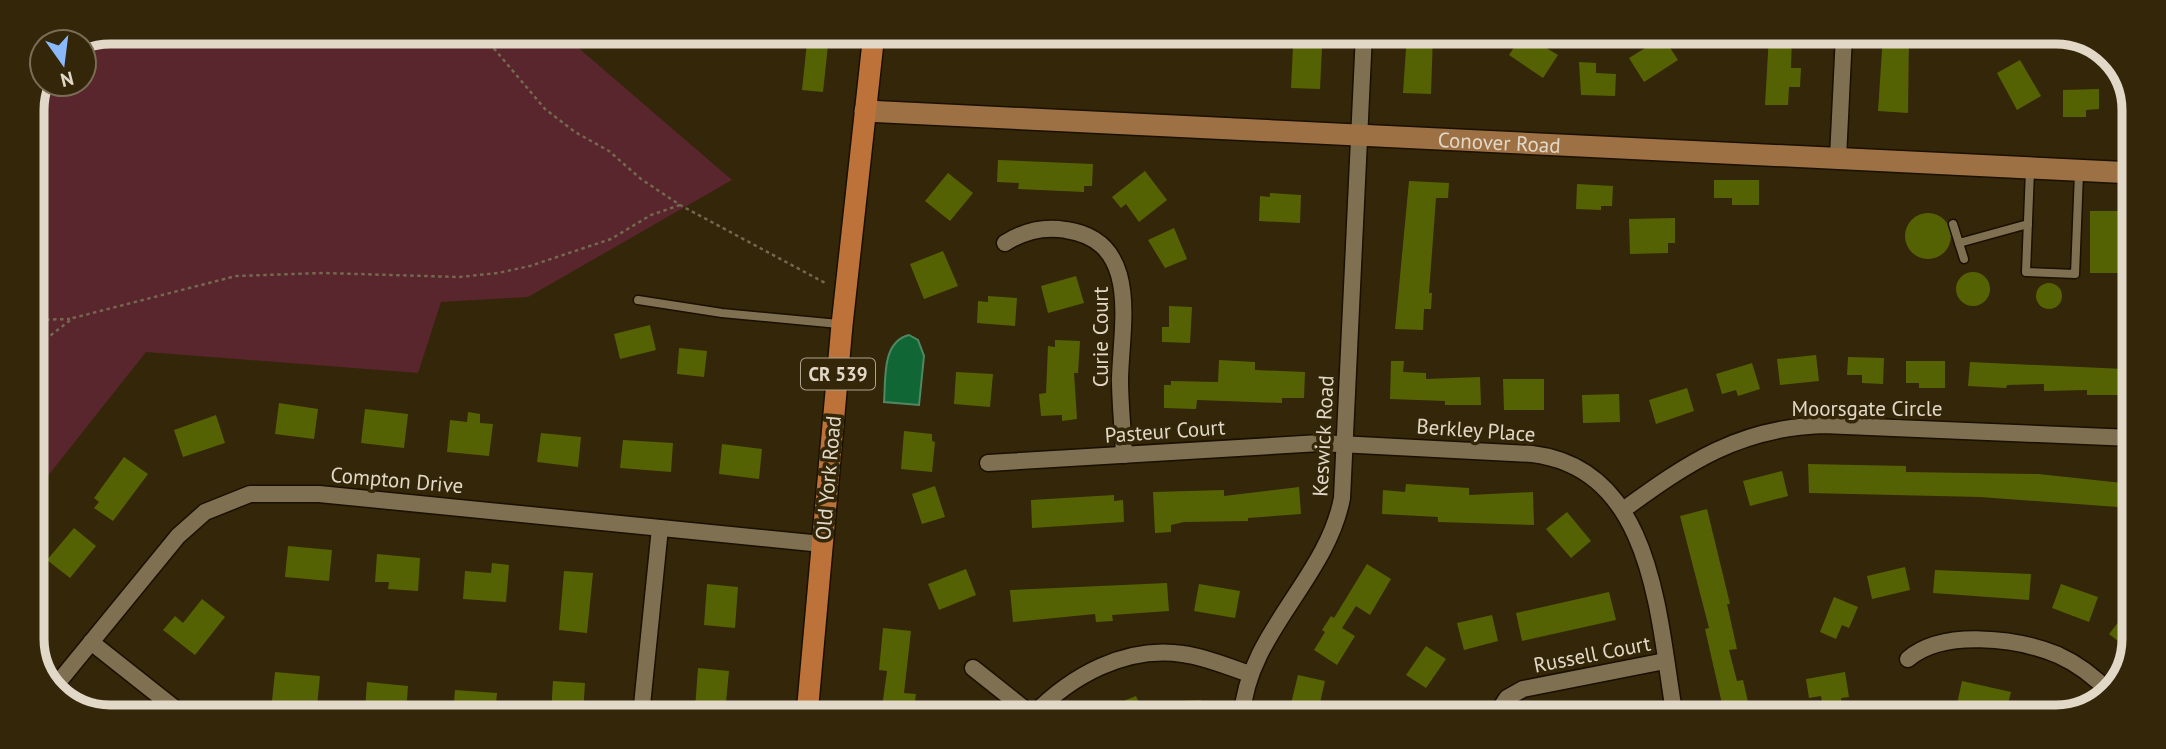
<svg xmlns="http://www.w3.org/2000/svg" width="2166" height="749" viewBox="0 0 2166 749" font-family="'PT Sans',sans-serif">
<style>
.green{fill:#58262c}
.water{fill:#116636;stroke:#4f8862;stroke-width:2}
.building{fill:#556203}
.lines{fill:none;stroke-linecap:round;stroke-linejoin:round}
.lane-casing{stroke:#1a1000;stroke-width:11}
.street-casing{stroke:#1a1000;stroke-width:19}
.secondary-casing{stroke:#1a1000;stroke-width:24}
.primary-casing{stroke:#1a1000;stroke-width:24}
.path{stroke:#74684f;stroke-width:2.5;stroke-dasharray:3.5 3.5;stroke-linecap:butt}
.lane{stroke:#7f7051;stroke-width:8}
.street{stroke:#7f7051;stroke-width:16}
.secondary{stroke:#9e7145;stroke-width:21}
.primary{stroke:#bd723a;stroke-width:21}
.labels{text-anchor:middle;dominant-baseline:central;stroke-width:7;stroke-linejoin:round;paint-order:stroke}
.shield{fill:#342608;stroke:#ada38e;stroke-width:2}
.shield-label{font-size:19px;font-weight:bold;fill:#e1d8c8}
.street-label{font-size:21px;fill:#e1d8c8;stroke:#342608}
.rim{fill:none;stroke:#e1d8c8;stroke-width:9}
</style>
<rect width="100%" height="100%" fill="#342608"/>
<path class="green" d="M110,32h450l172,148 -204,117 -87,5 -23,71 -272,-21 -114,144v-391l10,-23 42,2v-42z"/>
<path class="water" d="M909,335l9,5 6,16 -5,49 -35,-3c2,-22 -3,-60 25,-67z"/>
<g class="building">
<path d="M808,33h25v12h-5l-5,47 -21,-2z"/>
<path d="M1407,34h26l-2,60 -28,-1z"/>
<path d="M1523,34l35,21 -15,23 -34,-23z"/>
<path d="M1769,35h23l-1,33h10l-1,19h-11l-1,18h-23z"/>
<path d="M1883,35h26l-1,78 -30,-2z"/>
<path d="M1663,37l15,23 -34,22 -15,-24z"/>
<path d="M1293,46l29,2 -2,41 -29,-1z"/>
<path d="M2020,60l21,36 -24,14 -20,-37z"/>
<path d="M1579,62l17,1v10l20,1 -1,22 -34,-1z"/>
<path d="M2099,89v20l-13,1v7h-23v-27z"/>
<path d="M998,160l95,4 -1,22h-8v6l-66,-3 1,-6 -22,-1z"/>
<path d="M1145,171l22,29 -28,22 -13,-18 -5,4 -9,-11z"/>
<path d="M948,173l25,20 -23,28 -25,-20z"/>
<path d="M1714,180h45v25h-27v-7h-18z"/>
<path d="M1409,181l40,2 -1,15h-12l-7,95h3l-1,16h-7l-1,21 -28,-1z"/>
<path d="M1577,184l36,2 -1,20h-11v4l-25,-1z"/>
<path d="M1270,193l31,2 -1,28 -41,-2 1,-25 10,1z"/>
<path d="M2090,211h31v13h12v49h-43z"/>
<circle cx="1928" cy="236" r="23"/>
<path d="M1675,218v25h-7v10l-38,1 -1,-35z"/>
<path d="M1174,228l13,31 -22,9 -17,-28z"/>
<path d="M943,251l15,35 -34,13 -14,-35z"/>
<circle cx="1973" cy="289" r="17"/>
<path d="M1076,276l8,27 -36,10 -7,-27z"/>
<circle cx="2049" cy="296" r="13"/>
<path d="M988,296l29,2 -2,28 -38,-3 1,-22 10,1z"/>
<path d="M1169,306l23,1 -2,36 -28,-1v-15h7z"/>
<path d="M650,325l6,25 -36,9 -6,-25z"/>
<path d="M1055,340l25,1 -2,32h-4l3,46 -15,2v-6l-21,1 -2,-22 7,-1 2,-47 7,1z"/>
<path d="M679,348l28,3 -3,26 -27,-3z"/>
<path d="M1816,355l3,26 -39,4 -3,-26z"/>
<path d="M1848,357l36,1 -1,26 -21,-1v-8h-15z"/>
<path d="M1219,360l36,2v8l50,2 -1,26h-22v5l-85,-3 -1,9 -32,-1v-23h7v-4l47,1z"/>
<path d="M1391,361h13l-1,11 23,1v6l54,-2 1,28h-36v-4l-55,-2z"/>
<path d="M1906,361h39v27h-26v-5h-13z"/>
<path d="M1970,362l154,7v26h-37v-5l-43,1v-7l-37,1 -1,3 -38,-2z"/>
<path d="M1752,363l8,26 -22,7 -2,-6 -14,4 -6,-20z"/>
<path d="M956,372l37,2 -3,33 -36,-3z"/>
<path d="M1503,379h41v31h-40z"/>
<path d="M1687,388l7,23 -38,13 -7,-24z"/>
<path d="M1619,394l1,28 -37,1 -1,-28z"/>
<path d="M279,403l39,6 -4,30 -39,-5z"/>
<path d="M365,409l43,5 -4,34 -43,-5z"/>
<path d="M468,412l12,2v9l13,1 -4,32 -42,-4 3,-32 17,2z"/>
<path d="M216,415l9,28 -42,14 -9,-27z"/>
<path d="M904,431l28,3v7l3,1 -3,30 -31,-3z"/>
<path d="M541,433l40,4 -3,30 -41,-5z"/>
<path d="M623,440l50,3 -2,29 -51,-4z"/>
<path d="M722,444l40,5 -3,30 -40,-5z"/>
<path d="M124,457l24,17 -35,47 -19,-13 5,-6 -5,-4z"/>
<path d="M1808,464l98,2v6l132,2 94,10v24l-152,-11 -171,-4z"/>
<path d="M1782,471l6,25 -38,10 -7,-25z"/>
<path d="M1406,484l63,4v7l64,-3 1,33 -96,-3v-5l-56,-3 1,-24 22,2z"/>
<path d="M935,486l10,31 -23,7 -10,-30z"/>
<path d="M1299,487l2,27 -53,4v3l-64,1 -13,3v7l-16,1 -2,-41 71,-2v6z"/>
<path d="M1114,495v6l9,-1 1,22 -92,6 -1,-28z"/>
<path d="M1707,509l23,95h-3l10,45 -8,1 8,31 6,-1 8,35 -8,2h-18l-20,-88 4,-1 -29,-112z"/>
<path d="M1567,512l24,29 -20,17 -25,-29z"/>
<path d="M74,528l22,18 -26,32 -23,-18z"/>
<path d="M288,546l44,4 -3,31 -44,-4z"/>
<path d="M377,554l43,4 -2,33 -30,-2 1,-7h-14z"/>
<path d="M492,563l17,2 -3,37 -43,-3 2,-28 26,2z"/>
<path d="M1367,564l24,15 -21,36 -14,-9 -14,22 13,8 -18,29 -23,-15 11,-18 -3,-2 9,-14 3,2z"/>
<path d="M1905,567l5,23 -38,9 -5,-23z"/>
<path d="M966,569l10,26 -37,15 -11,-26z"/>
<path d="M1935,570l96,4 -2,26 -96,-7z"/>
<path d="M564,571l29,2 -6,60 -28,-3z"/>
<path d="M1167,583l2,28 -57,4 1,6 -17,1 -1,-8 -82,8 -3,-32z"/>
<path d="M707,584l31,3 -3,41 -31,-3z"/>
<path d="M1199,584l41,7 -5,27 -41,-7z"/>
<path d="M2061,584l37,13 -9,25 -37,-14z"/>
<path d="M1609,592l7,28 -94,21 -6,-28z"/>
<path d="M1834,597l24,10 -9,21 -7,-3 -6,14 -16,-7z"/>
<path d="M202,599l23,18 -30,38 -32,-25 12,-14 8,7z"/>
<path d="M2131,606v45l-22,-17z"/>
<path d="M1492,615l6,26 -34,9 -7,-27z"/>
<path d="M883,628l28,3 -7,62 12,1 -2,15 -6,-1 -1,7h-26l6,-44 -8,-1z"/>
<path d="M1426,646l20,13 -20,29 -20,-13z"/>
<path d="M698,668l31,3 -4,41 -30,-3z"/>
<path d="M275,672l45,4 -3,30 -45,-5z"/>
<path d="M1845,672l4,25 -8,1 2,14 -19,3 -3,-19 -12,2 -3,-19z"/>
<path d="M1298,675l27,6 -8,35h-29z"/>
<path d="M553,681l32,2 -2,31h-32z"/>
<path d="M1962,681l49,11 -6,23 -48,-11z"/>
<path d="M367,682l41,4 -2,27 -41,-3z"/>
<path d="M455,690l42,3 -2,21h-42z"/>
<path d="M1136,696l9,20h-18l-6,-14z"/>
<path d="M1201,700v16h-20v-15z"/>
<path d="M2037,703l22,14h-31z"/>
</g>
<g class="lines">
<g class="lane-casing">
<g id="lane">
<path d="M2030,170l-4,102 49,2 4,-101"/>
<path d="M1953,224l11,35"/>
<path d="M1959,243l69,-19"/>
<path d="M638,300l84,13 117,11"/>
</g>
</g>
<g class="street-casing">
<g id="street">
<path d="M1838,158l6,-123"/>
<path d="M1005,243c19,-12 39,-17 61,-13 76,11 55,96 54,149 0,25 3,51 4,76"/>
<path d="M988,463l332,-20 212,11c124,15 126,168 143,263"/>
<path d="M1623,510c66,-48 116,-82 200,-85l309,13"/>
<path d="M91,642l91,72"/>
<path d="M1908,659c35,-30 109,-21 150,-4 20,9 37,22 52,38"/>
<path d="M973,668l59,47"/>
<path d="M52,690l126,-154 27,-24 45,-18h69l503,50"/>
<path d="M641,715l19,-187"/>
<path d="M1033,715c38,-39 93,-70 150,-61 23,3 45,13 67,20"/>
<path d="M1496,715l11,-17 16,-9 142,-28"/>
<path d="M1242,716c5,-82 85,-138 100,-218l22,-464"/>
</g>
</g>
<g class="secondary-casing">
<g id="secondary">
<path id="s1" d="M865,111l1269,62"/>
</g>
</g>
<g class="primary-casing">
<path id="primary" d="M807,715l35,-390 32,-292"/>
</g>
<g class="path">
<path d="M487,32l4,13"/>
<path d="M90,40l362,-2 39,7 54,64 30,23 34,19 32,28 39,26 147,79"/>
<path d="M32,320l38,-1"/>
<path d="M32,356l10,-14 31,-24 163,-42 87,-3 136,4 39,-4 32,-7 81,-27 40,-24 29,-10"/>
</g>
<use href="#lane" class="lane"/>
<use href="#street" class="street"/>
<use href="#secondary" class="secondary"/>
<use href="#primary" class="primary"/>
</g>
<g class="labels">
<rect class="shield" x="801" y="358.5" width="74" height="31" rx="5"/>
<g class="shield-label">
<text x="838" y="374">CR 539</text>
</g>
<g class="street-label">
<text stroke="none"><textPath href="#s1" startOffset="635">Conover Road</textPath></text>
<text transform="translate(1100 337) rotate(-90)">Curie Court</text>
<text x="1867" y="408">Moorsgate Circle</text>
<text transform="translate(1476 430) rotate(4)">Berkley Place</text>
<text transform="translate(1165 431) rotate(-4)">Pasteur Court</text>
<text transform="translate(1323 436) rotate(-87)">Keswick Road</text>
<text transform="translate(828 478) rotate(-85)">Old York Road</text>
<text transform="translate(397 480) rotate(5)">Compton Drive</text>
<text transform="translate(1592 654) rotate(-11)">Russell Court</text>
</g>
</g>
<path d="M0 0H2166V749H0ZM110 44H2056A66 66 0 0 1 2122 110V639A66 66 0 0 1 2056 705H110A66 66 0 0 1 44 639V110A66 66 0 0 1 110 44Z" fill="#342608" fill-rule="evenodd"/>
<path class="rim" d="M110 44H2056A66 66 0 0 1 2122 110V639A66 66 0 0 1 2056 705H110A66 66 0 0 1 44 639V110A66 66 0 0 1 110 44Z"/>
<g transform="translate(63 63) rotate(166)"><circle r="33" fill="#342608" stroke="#796d55" stroke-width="2"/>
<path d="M0-5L12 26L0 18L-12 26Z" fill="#8abafc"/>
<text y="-10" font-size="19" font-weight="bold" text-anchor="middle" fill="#e1d8c8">N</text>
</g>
</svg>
